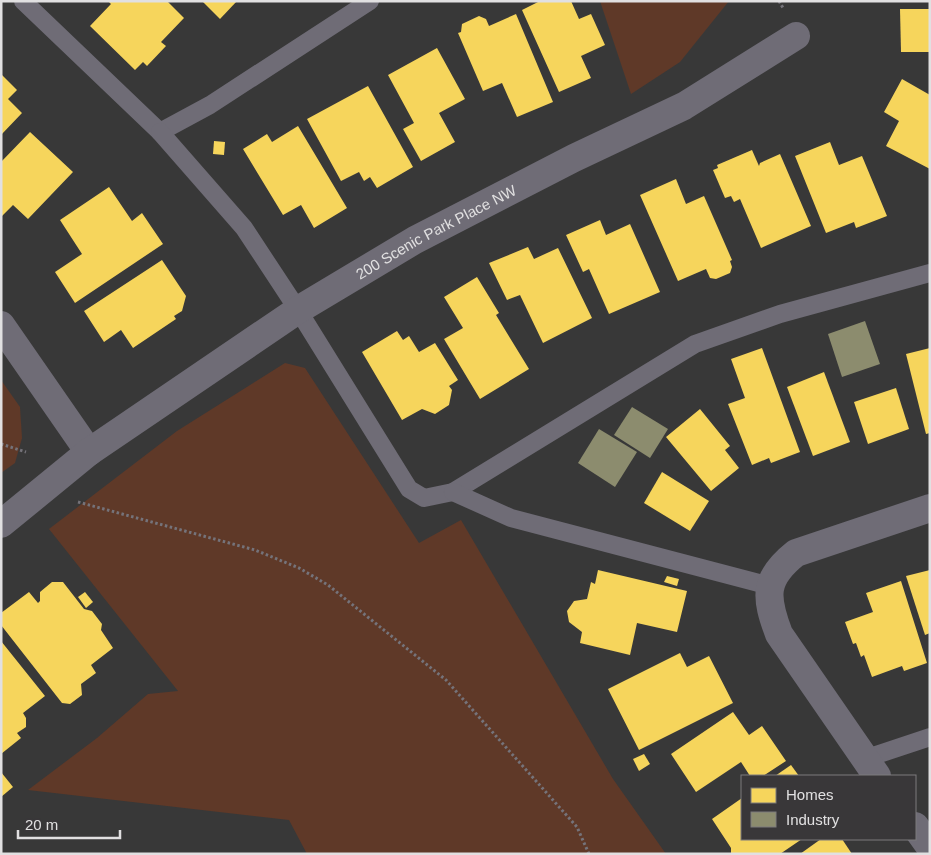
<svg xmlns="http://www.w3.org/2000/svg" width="931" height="855" viewBox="0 0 931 855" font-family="Arial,sans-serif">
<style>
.green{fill:#5f3928}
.homes{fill:#f6d55c}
.industry{fill:#8c8c6e}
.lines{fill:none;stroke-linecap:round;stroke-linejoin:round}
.path{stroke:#75737a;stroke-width:3;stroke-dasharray:2.5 2.5;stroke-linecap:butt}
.service{stroke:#6f6c76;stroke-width:18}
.minor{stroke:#6f6c76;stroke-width:28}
.labels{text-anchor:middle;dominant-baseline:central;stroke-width:5;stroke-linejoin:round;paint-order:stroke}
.street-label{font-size:15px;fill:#e1e0e1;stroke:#393739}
</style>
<rect width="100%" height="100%" fill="#383838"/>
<g class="green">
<path d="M600,1h129l-49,61 -49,32z"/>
<path d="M285,363l20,5 114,175 42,-23 152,259 53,75h-359l-18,-34 -261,-30 69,-52 51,-44 30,-3 -129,-162 128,-98z"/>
<path d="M1,380l19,27 2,31 -7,25 -14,10z"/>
</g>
<g class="homes">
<path d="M108,1h59l17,17 -23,24 5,4 -19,20 -4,-4 -8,8 -45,-44 21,-22z"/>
<path d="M202,1h35l-17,18z"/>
<path d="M540,1h31l8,18 12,-5 14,31 -24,11 10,22 -32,14 -37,-82z"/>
<path d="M900,9h30v43h-29z"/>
<path d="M516,14l37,88 -36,15 -15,-34 -19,8 -25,-58 3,-1 1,-8 17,-8 7,3 3,7z"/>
<path d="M437,48l28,51 -26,14 16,29 -34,19 -18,-32 11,-6 -26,-48z"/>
<path d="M1,74l16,16 -9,9 14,14 -21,22z"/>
<path d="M902,79l28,16v74l-44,-23 13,-25 -15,-9z"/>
<path d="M368,86l45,81 -36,21 -7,-11 -6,4 -5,-9 -18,9 -34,-62z"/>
<path d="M298,126l49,82 -33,20 -13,-23 -18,10 -40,-66 24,-15 5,8z"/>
<path d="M30,132l43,40 -45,47 -15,-14 -12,12v-55z"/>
<path d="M214,141l11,1 -1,13 -11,-1z"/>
<path d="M830,142l9,23 23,-9 25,60 -31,12 -2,-6 -28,11 -31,-77z"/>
<path d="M752,150l7,16 1,-3 20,-9 31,72 -50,22 -21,-49 -6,3 -3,-6 -6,2 -12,-28 5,-2 -1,-3z"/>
<path d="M676,179l10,25 18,-8 28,64 -2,1 2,6 -2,6 -14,6 -6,-1 -4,-9 -28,12 -38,-86z"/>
<path d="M109,187l23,34 10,-8 21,31 -88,59 -20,-31 27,-18 -22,-34z"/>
<path d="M600,220l6,15 24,-11 30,68 -51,22 -20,-45 -6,3 -17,-37z"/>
<path d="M528,247l6,12 24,-11 34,70 -49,25 -23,-48 -13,5 -18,-37z"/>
<path d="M162,260l24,36 -4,15 -8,5 2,3 -43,29 -12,-18 -17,12 -20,-31z"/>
<path d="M477,277l22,36 -3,2 33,54 -49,30 -36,-60 19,-11 -19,-31z"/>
<path d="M397,331l6,9 6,-4 10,16 16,-9 23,37 -9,6 3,4 -3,15 -14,9 -13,-5 -20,11 -40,-68z"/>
<path d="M762,348l38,104 -29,11 -2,-5 -17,7 -24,-61 17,-6 -14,-39z"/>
<path d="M930,348v85l-4,1 -20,-80z"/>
<path d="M824,372l26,70 -37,14 -26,-69z"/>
<path d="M896,388l13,41 -41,15 -14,-42z"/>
<path d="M700,409l30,37 -5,4 14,18 -28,23 -45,-54z"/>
<path d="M662,472l47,29 -19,30 -46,-28z"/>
<path d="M598,570l89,21 -10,41 -40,-9 -7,32 -50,-12 2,-11 -13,-10 -2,-11 7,-10 13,-2 4,-17 4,2z"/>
<path d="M930,570v63l-5,2 -19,-59z"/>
<path d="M667,576l12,3 -2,7 -13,-4z"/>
<path d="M901,581l26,82 -23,8 -2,-5 -30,11 -8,-22 -3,2 -5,-14 -3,1 -8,-22 28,-10 -7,-19z"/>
<path d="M52,582h11l21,27 8,2 10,13 -1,6 12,18 -22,17 5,8 -15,11 1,11 -12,9 -8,-1 -61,-78v-12l28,-21 9,11 2,-2v-9z"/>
<path d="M85,592l8,10 -7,6 -8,-11z"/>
<path d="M1,641l44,55 -22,17 3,5v9l-9,6 4,5 -20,16z"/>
<path d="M680,653l7,14 22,-11 24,47 -94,47 -31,-61z"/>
<path d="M733,712l16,23 13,-9 24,35 -23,15h-13l-9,-14 -45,30 -25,-38z"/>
<path d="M644,754l6,10 -11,7 -6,-12z"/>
<path d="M791,765l8,11h-24z"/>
<path d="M1,772l12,15 -12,10z"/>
<path d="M742,798v41h60l-22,15h-49v-6l-19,-29z"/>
<path d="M821,839h21l10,15h-52z"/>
</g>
<g class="industry">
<path d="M865,321l15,43 -38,13 -14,-43z"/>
<path d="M632,407l36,22 -18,29 -36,-23z"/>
<path d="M599,429l38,23 -22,35 -37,-24z"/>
</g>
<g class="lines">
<g class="path">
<path d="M779,1l4,7"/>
<path d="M1,444l25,8"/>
<path d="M78,502l177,48 44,18 29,17 118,95 131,147 12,27"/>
</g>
<g class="service">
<path d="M23,1l137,131 50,-27 160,-104"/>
<path d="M160,132l84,96 54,82 111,179 15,9 29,-6 242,-148 85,-30 150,-41"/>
<path d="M453,492l58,26 259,68"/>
<path d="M864,759l66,-22"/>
</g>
<g class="minor">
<path d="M1,325l88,127"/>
<path id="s1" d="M1,524l88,-72 209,-142 117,-70 159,-82 110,-52 112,-70"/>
<path d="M877,776l-98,-142c-14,-37 -16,-55 17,-81l134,-45"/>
<path d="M915,826l15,21"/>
</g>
</g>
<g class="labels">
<g class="street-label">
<text stroke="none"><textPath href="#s1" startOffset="525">200 Scenic Park Place NW</textPath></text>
</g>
</g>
<rect width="931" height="855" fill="none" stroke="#e1e0e1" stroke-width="5"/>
<rect x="741" y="775" width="175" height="65" fill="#393739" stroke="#7c7b7c"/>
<rect x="751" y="788" width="25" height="15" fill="#f6d55c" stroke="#7c7b7c"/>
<text x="786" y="800" font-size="15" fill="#e1e0e1">Homes</text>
<rect x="751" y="812" width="25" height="15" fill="#8c8c6e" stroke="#7c7b7c"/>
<text x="786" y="825" font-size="15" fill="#e1e0e1">Industry</text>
<path d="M18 830v8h102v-8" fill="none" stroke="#e1e0e1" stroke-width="2.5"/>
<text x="25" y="830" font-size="15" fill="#e1e0e1" stroke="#393739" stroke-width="4" paint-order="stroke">20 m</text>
</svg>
